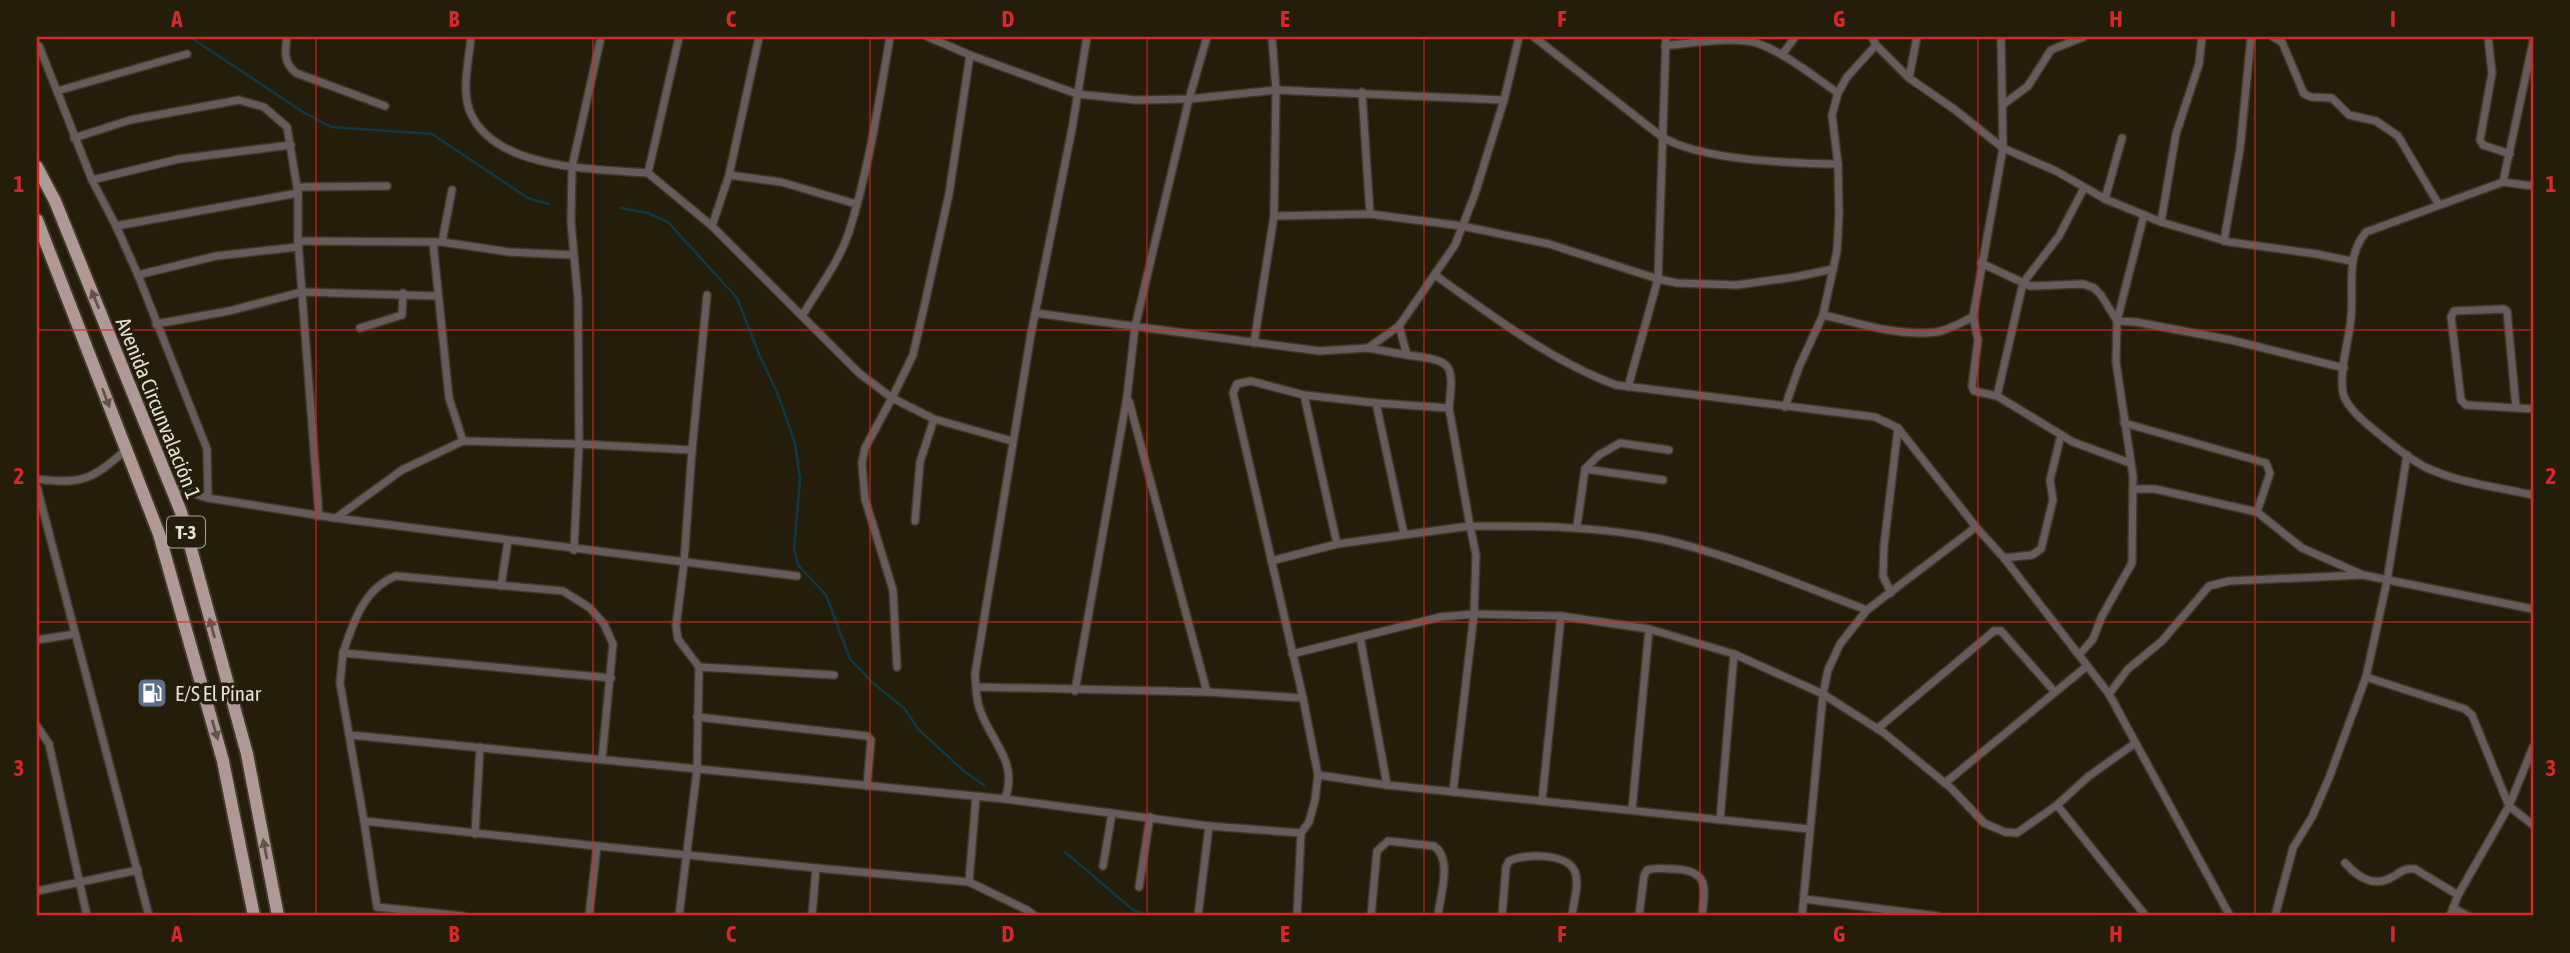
<svg xmlns="http://www.w3.org/2000/svg" width="2570" height="953" viewBox="0 0 2570 953" font-family="'Asap Condensed',sans-serif">
<style>
.lines{fill:none;stroke-linecap:round;stroke-linejoin:round}
.stream{stroke:#123843;stroke-width:2.5}
.street-casing{stroke:#3f3927;stroke-width:10}
.primary-casing{stroke:#3f3927;stroke-width:16}
.street{stroke:#665b5a;stroke-width:7}
.primary{stroke:#b09896;stroke-width:12}
.oneway{fill:#635449}
.grid{fill:none;stroke:#d62828;stroke-width:2;stroke-opacity:0.55}
.labels{text-anchor:middle;dominant-baseline:central;stroke-width:7;stroke-linejoin:round;paint-order:stroke}
.shield{fill:#241d0a;stroke:#aca79a;stroke-width:2}
.shield-label{font-size:19px;font-weight:bold;fill:#e7e2d7}
.street-label{font-size:21px;fill:#e7e2d7;stroke:#241d0a}
.poi-label{font-size:21px;fill:#e7e2d7;stroke:#241d0a;text-anchor:start}
.neatline{fill:none;stroke:#d62828;stroke-width:2.5}
.grid-label{font-size:23px;text-anchor:middle;font-weight:bold;fill:#d62828}
</style>
<rect width="100%" height="100%" fill="#241d0a"/>
<g class="lines">
<g class="stream">
<path d="M190,37l113,75 28,15 101,7 96,64 21,6"/>
<path d="M621,208l27,5 20,9 69,76 22,56 18,38 18,51 5,36 -6,69 4,17 28,30 24,64 23,24 32,26 13,20 47,43 19,13"/>
<path d="M1065,852l67,57 15,7"/>
</g>
<g class="street-casing">
<g id="street">
<path d="M287,37c-2,15 -4,25 9,36l89,33"/>
<path d="M471,37c-2,24 -11,57 1,79 27,54 125,53 176,57"/>
<path d="M679,37l-31,136 64,53"/>
<path d="M759,37l-30,138 -17,51 90,90"/>
<path d="M890,37c-11,64 -21,132 -41,195 -10,30 -31,57 -47,84l57,57 33,25 -27,50 -3,15 3,36 28,91 4,77"/>
<path d="M928,37l42,18 107,39 59,6 53,-1 87,-9 228,10"/>
<path d="M1534,37l128,100c41,24 128,26 176,27"/>
<path d="M1872,37l4,8 33,33 45,31 49,39 53,23 49,28 56,23 68,20 88,12 34,7"/>
<path d="M2273,37l9,5 22,52 7,3 21,1 17,17 27,6 22,15 41,69"/>
<path d="M2488,37l4,36 -12,67 3,5 27,9"/>
<path d="M39,46l18,45"/>
<path d="M1665,46c24,-3 64,-9 88,-4 25,6 63,36 85,51"/>
<path d="M187,54l-130,37 35,89 24,46 22,49 69,174 1,49"/>
<path d="M970,55l-21,139 -24,109 -12,52 -21,43 42,21 78,22"/>
<path d="M1782,55l13,-18"/>
<path d="M1909,78l8,-41"/>
<path d="M1362,92l8,122"/>
<path d="M2004,104l24,-18 23,-36 32,-13"/>
<path d="M74,138l56,-18 109,-20 25,7 23,20 11,66v48l21,275"/>
<path d="M729,175l52,7 75,22"/>
<path d="M92,180l87,-21 112,-14"/>
<path d="M2503,182l30,-140"/>
<path d="M2533,186l-30,-4 -137,50c-21,25 -12,56 -15,86 -2,24 -12,50 -8,75 3,13 20,28 30,36 16,13 33,28 52,38 33,16 73,20 108,28"/>
<path d="M297,187l90,-1"/>
<path d="M2105,199l17,-61"/>
<path d="M2144,215l-27,106 19,1 95,18 113,28"/>
<path d="M1274,216l96,-2 92,12 87,18 109,35 19,4 60,2 58,-8 38,-8"/>
<path d="M2161,222l15,-88 23,-70 3,-27"/>
<path d="M116,226l182,-33"/>
<path d="M298,241l144,1 67,10 64,3"/>
<path d="M2224,241l16,-92 11,-112"/>
<path d="M442,242l10,-52"/>
<path d="M1981,263l49,23 53,-2 11,4 7,7 16,26 -1,41 17,114 -1,87 -30,53 -9,23 -14,16"/>
<path d="M138,275l78,-19 82,-9"/>
<path d="M1435,275c56,40 116,86 181,110l259,32 23,11 78,99 28,31 105,136 121,222"/>
<path d="M1035,313l284,38 49,-3 39,7 -8,-29"/>
<path d="M1823,315c36,8 77,22 114,17 12,-2 25,-10 36,-15l30,-169 -2,-111"/>
<path d="M1973,317l5,23 -6,46 2,5 23,5 76,46 57,21"/>
<path d="M156,324l73,-13 73,-19 135,4"/>
<path d="M360,328l42,-13 1,-22"/>
<path d="M1254,343l20,-127 2,-126 -4,-53"/>
<path d="M1368,348l31,-22 56,-81 20,-51 29,-94 15,-63"/>
<path d="M1628,387l30,-108 8,-242"/>
<path d="M1304,395l33,149 133,-18 6,29 -2,59 87,2 -19,185"/>
<path d="M1997,396l26,-113 36,-47 25,-48"/>
<path d="M1129,401l78,291"/>
<path d="M1785,407l14,-40 24,-52 14,-64 2,-36 -1,-51 -6,-49 6,-22 9,-16 29,-32"/>
<path d="M2516,407l-9,-96 -3,-2 -50,2 -3,6 10,83 5,5 67,4"/>
<path d="M1449,408l21,118c65,0 128,0 191,13 68,15 141,47 206,71"/>
<path d="M2124,423l142,40 4,10 -13,39"/>
<path d="M463,441l116,3 -1,-145 -7,-77 1,-55 29,-130"/>
<path d="M2407,455l-20,126 -21,96 99,32 7,6 37,91 24,19"/>
<path d="M1585,469l78,11"/>
<path d="M37,479c46,6 55,0 89,-29"/>
<path d="M37,487l112,429"/>
<path d="M172,487l36,11 127,20 462,58"/>
<path d="M2133,489h22l102,23 45,36 61,27 170,34"/>
<path d="M336,518l66,-48 61,-29 -14,-43 -16,-156"/>
<path d="M915,521l5,-59 14,-43"/>
<path d="M1577,526l8,-57 14,-14 21,-12 49,7"/>
<path d="M1404,534l-28,-131 73,5c5,-46 4,-47 -42,-53"/>
<path d="M574,550l5,-106 113,6 15,-155"/>
<path d="M2004,558l28,-3 9,-6 12,-49 -3,-20 11,-45"/>
<path d="M1271,561l66,-17"/>
<path d="M501,586l7,-45"/>
<path d="M1891,593l-8,-17 1,-30 14,-118"/>
<path d="M1561,616l88,13 -17,181"/>
<path d="M1649,629l85,25 -14,166"/>
<path d="M1360,637l27,148"/>
<path d="M37,640l38,-6"/>
<path d="M343,653c10,-30 21,-65 53,-77l167,15 27,17 14,16 9,20 -11,115"/>
<path d="M1292,654l148,-37 34,-3 -21,178"/>
<path d="M1734,654l89,40 61,39 67,55 33,35 21,9 12,1 40,-28 32,-29 45,-32"/>
<path d="M699,667l135,8"/>
<path d="M976,687l231,5 96,6"/>
<path d="M1075,691l52,-294 8,-70 54,-228 18,-62"/>
<path d="M2109,694l19,-25 34,-28 47,-55 20,-5 132,-6"/>
<path d="M697,717l170,19 4,4 -4,46"/>
<path d="M37,726l12,18 38,172"/>
<path d="M1877,729l117,-98h7l54,61"/>
<path d="M350,735l655,64 204,27 92,7"/>
<path d="M1318,775l69,10 422,44"/>
<path d="M1945,783l142,-117"/>
<path d="M1005,799c14,-39 -15,-57 -26,-92 -3,-10 -3,-22 -4,-33l56,-340 41,-205 15,-92"/>
<path d="M2057,805l88,110"/>
<path d="M364,821l13,86 86,9"/>
<path d="M475,834l5,-87"/>
<path d="M597,846l219,22"/>
<path d="M2345,863c13,14 29,26 49,13 8,-5 11,-8 21,-7l43,26"/>
<path d="M1103,866l9,-53"/>
<path d="M969,882l58,28 8,6"/>
<path d="M1139,887l11,-70"/>
<path d="M37,891l101,-21"/>
<path d="M1804,899l133,17"/>
<path d="M2453,908l15,8"/>
<path d="M589,916l8,-70 -233,-25 -24,-138 3,-30 268,25"/>
<path d="M679,916l18,-146 2,-103 -21,-28 -2,-13 8,-63 8,-113"/>
<path d="M812,916l4,-48 153,14 7,-85"/>
<path d="M1198,916l11,-90"/>
<path d="M1297,916l4,-83 8,-11 6,-22 3,-25 -15,-77 -70,-305 4,-9 14,-3 53,14 72,8"/>
<path d="M1371,916l6,-65 11,-10 46,5c19,13 6,50 4,70"/>
<path d="M1502,916l4,-49 3,-6c16,-8 59,-8 66,11 5,12 -2,32 -3,44"/>
<path d="M1639,916l5,-40 3,-6c9,-3 18,-1 28,-1 35,2 30,19 27,47"/>
<path d="M1802,916l21,-222 5,-24 12,-26 27,-34 109,-83"/>
<path d="M2275,916l18,-68 19,-31 17,-39 37,-101"/>
<path d="M2450,916l8,-21 51,-89 24,-59"/>
</g>
</g>
<g class="primary-casing">
<g id="primary">
<path d="M37,167l18,34 126,311 66,242 31,162"/>
<path d="M37,220l122,314 64,227 31,155"/>
</g>
</g>
<use href="#street" class="street"/>
<use href="#primary" class="primary"/>
</g>
<defs><path id="oneway-solid" d="M-6-.8H1V-3.2L6.5 0L1 3.2V.8H-6Z" transform="scale(1.75)"/></defs>
<g class="oneway">
<use href="#oneway-solid" transform="translate(95 299) rotate(-112)"/>
<use href="#oneway-solid" transform="translate(106 398) rotate(69)"/>
<use href="#oneway-solid" transform="translate(212 628) rotate(-105)"/>
<use href="#oneway-solid" transform="translate(215 730) rotate(74)"/>
<use href="#oneway-solid" transform="translate(265 849) rotate(-101)"/>
</g>
<path class="grid" d="M316,37v879M593,37v879M870,37v879M1147,37v879M1424,37v879M1700,37v879M1978,37v879M2255,37v879M37,330h2496M37,622h2496"/>
<defs>
<g id="fuel-square" transform="scale(1.575)"><rect x="-9" y="-9" width="18" height="18" rx="4" fill="#5c6f8a" stroke="#241d0a"/><path d="M-5.5-6h7V0h2V4h1.3V-2.5L3-4.5l.8-.8L6-3V5H2.5V1h-1V6h-7ZM-4.2-4.7v3.2H.2V-4.7Z" fill="#fff"/></g>
</defs>
<g fill-rule="evenodd">
<use href="#fuel-square" x="152" y="693"/>
</g>
<g class="labels">
<rect class="shield" x="167" y="516.5" width="38" height="31" rx="5"/>
<g class="shield-label">
<text x="186" y="532">T-3</text>
</g>
<g class="street-label">
<text transform="translate(159 408) rotate(68)">Avenida Circunvalación 1</text>
</g>
<g class="poi-label">
<text x="175" y="693">E/S El Pinar</text>
</g>
</g>
<rect width="2570" height="953" fill="none" stroke="#241d0a" stroke-width="77"/>
<rect x="38" y="38" width="2494" height="876" class="neatline"/>
<g class="grid-label">
<text x="177" y="27">A</text>
<text x="454" y="27">B</text>
<text x="731" y="27">C</text>
<text x="1008" y="27">D</text>
<text x="1285" y="27">E</text>
<text x="1562" y="27">F</text>
<text x="1839" y="27">G</text>
<text x="2116" y="27">H</text>
<text x="2393" y="27">I</text>
<text x="19" y="192">1</text>
<text x="2551" y="192">1</text>
<text x="19" y="484">2</text>
<text x="2551" y="484">2</text>
<text x="19" y="776">3</text>
<text x="2551" y="776">3</text>
<text x="177" y="942">A</text>
<text x="454" y="942">B</text>
<text x="731" y="942">C</text>
<text x="1008" y="942">D</text>
<text x="1285" y="942">E</text>
<text x="1562" y="942">F</text>
<text x="1839" y="942">G</text>
<text x="2116" y="942">H</text>
<text x="2393" y="942">I</text>
</g>
</svg>
